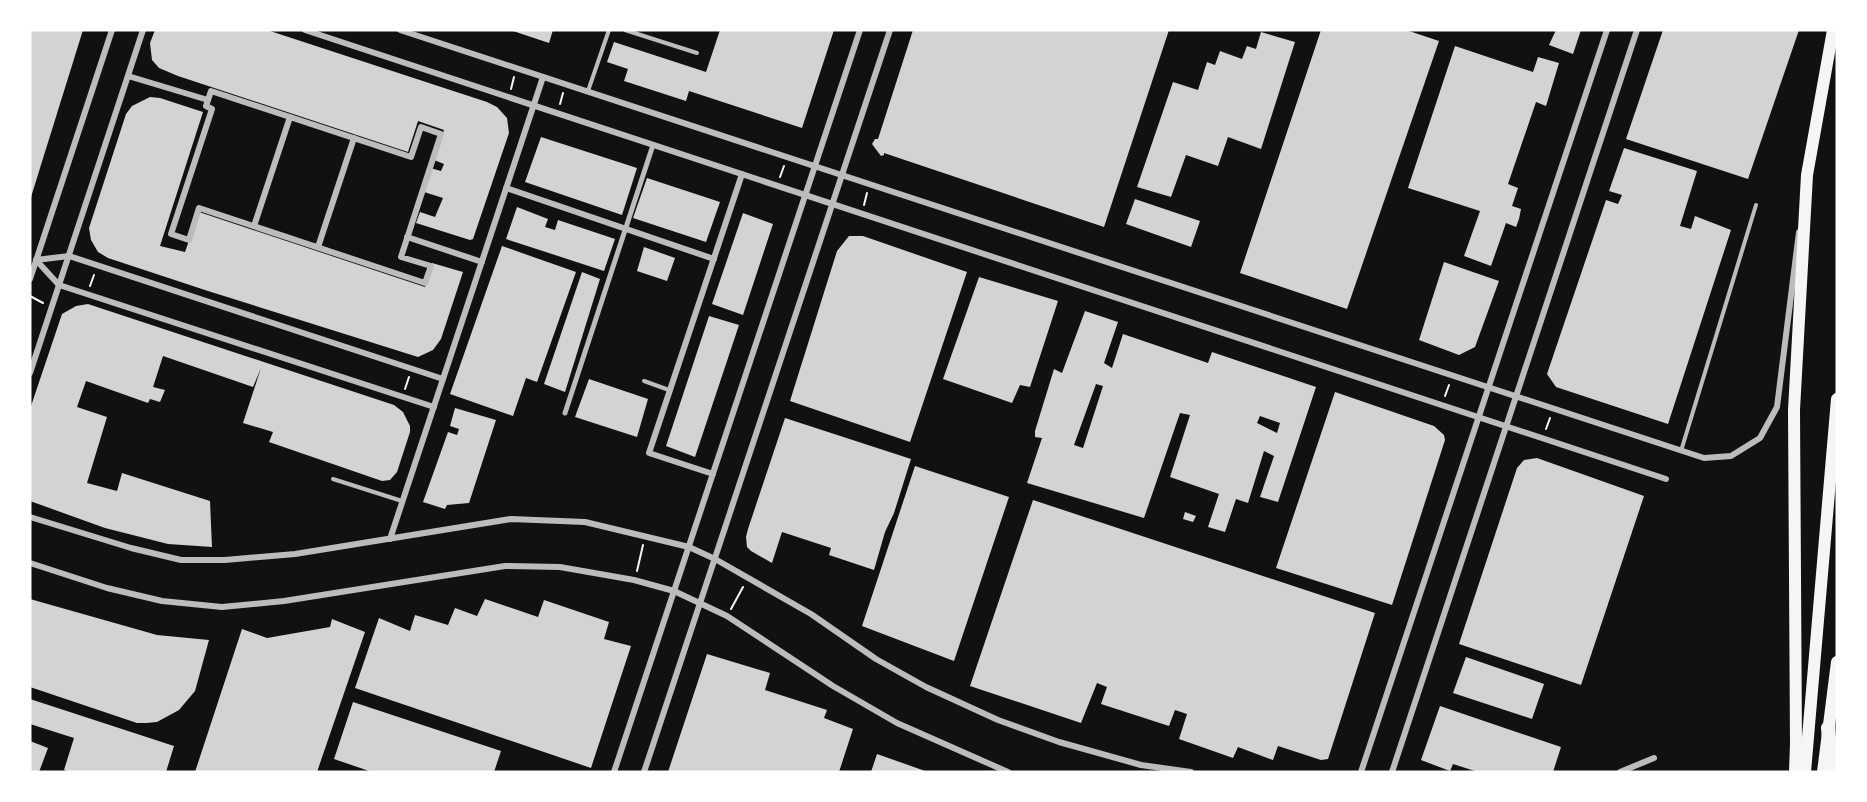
<svg xmlns="http://www.w3.org/2000/svg" width="1867" height="802" viewBox="0 0 1867 802" font-family="Montserrat,sans-serif">
<style>
.building{fill:#d3d3d3;fill-rule:evenodd}
.lines{fill:none;stroke-linecap:round;stroke-linejoin:round}
.path{stroke:#f5f5f5;stroke-width:2}
.service{stroke:#bcbcbc;stroke-width:4}
.pedestrian{stroke:#bcbcbc;stroke-width:5}
.minor{stroke:#bcbcbc;stroke-width:6}
.primary{stroke:#f5f5f5;stroke-width:12}
.trunk{stroke:#f5f5f5;stroke-width:14}
</style>
<rect width="100%" height="100%" fill="#111"/>
<g class="building">
<path d="M30,30h53l-52,167h-1z"/>
<path d="M155,30h112l220,72 10,5 10,11 2,15 -36,106 -3,1 -54,-17 4,-11 15,5 8,-19 -19,-6 6,-24 11,3 3,-7 -10,-4 10,-30 -26,-9 -10,31 -230,-76 -19,-8 -7,-8 -2,-17z"/>
<path d="M510,30h43l-4,13z"/>
<path d="M720,30h114l-32,98 -113,-37 -3,10 -62,-20 4,-12 -21,-7 7,-20 92,30z"/>
<path d="M913,30h256l-65,197 -220,-74v2l-3,1 -9,-12 3,-5h3z"/>
<path d="M1321,30h85l33,11 -92,268 -107,-36z"/>
<path d="M1556,30h25l-8,24 -24,-9z"/>
<path d="M1663,30h136l-51,149 -122,-40z"/>
<path d="M1261,32l34,10 -34,107 -33,-12 -10,29 -32,-11 -15,42 -34,-10 36,-105 25,8 9,-28 8,3 5,-14 22,8 5,-13 9,3z"/>
<path d="M1455,46l78,26 5,-15 21,6 -13,43 -10,-4 -28,82 10,4 -6,18 9,3 -2,10 -3,8 -10,-4 -15,43 -27,-10 16,-45 -72,-23z"/>
<path d="M150,97l10,1 43,14 -43,134 25,6 14,-40 226,75 7,-24 31,9 -22,67 -8,11 -15,7 -210,-66 -100,-33 -10,-6 -7,-12 -2,-12 37,-114 6,-8z"/>
<path d="M541,137l96,31 -15,47 -97,-33z"/>
<path d="M1624,148l73,23 -17,55 11,3 4,-13 36,14 -63,194 -112,-37 -9,-13 59,-174 12,4 4,-9 -13,-4z"/>
<path d="M647,178l73,24 -14,40 -73,-24z"/>
<path d="M1135,199l65,22 -9,26 -65,-23z"/>
<path d="M517,207l31,12 -3,8 10,3 3,-10 57,19 -11,32 -98,-32z"/>
<path d="M743,213l30,11 -30,91 -31,-11z"/>
<path d="M849,236h14l104,36 -57,170 -120,-41 47,-150z"/>
<path d="M502,246l74,26 -39,110 -11,-4 -13,38 -63,-22z"/>
<path d="M644,247l31,11 -8,23 -30,-10z"/>
<path d="M1444,262l55,19 -24,66 -16,8 -40,-15z"/>
<path d="M582,272l18,7 -35,113 -21,-8z"/>
<path d="M979,277l79,24 -28,86 -10,-2 -8,18 -69,-24z"/>
<path d="M88,304l306,101 9,7 7,14v6l-13,40 -7,8 -8,1 -113,-39 4,-10 -30,-9 18,-55 -8,19 -90,-31 -10,31 12,3 -5,12 -10,-3 -2,4 -62,-22 -9,26 30,10 -20,66 30,8 5,-18 88,28 2,46 -44,-3 -63,-16 -75,-27v-92l32,-95 14,-8z"/>
<path d="M1085,311l33,11 -14,41 8,5 11,-34 85,29 4,-11 104,35 -38,115 -18,-5 14,-41 -10,-5 -16,52 -12,-4 -11,33 -17,-5 11,-33 -49,-17 20,-62 -10,-2 -36,105 -117,-35 15,-45 -7,-1v-6l19,-62 8,4zM1096,384l7,2 -20,62 -9,-3zM1260,416l20,7 -3,10 -20,-10z"/>
<path d="M709,316l30,9 -44,132 -29,-11z"/>
<path d="M589,379l59,20 -11,38 -62,-20z"/>
<path d="M1335,392l99,34 10,9 1,5 -53,165 -116,-37z"/>
<path d="M455,408l41,12 -27,83 -22,2 -2,4 -22,-7 25,-70 9,3 2,-6 -9,-3z"/>
<path d="M785,418l126,41 -17,54 -9,19 -11,38 -45,-15 2,-7 -49,-16 -10,31 -21,-12 -4,-4 -1,-10 2,-8z"/>
<path d="M1537,458l107,38 -63,189 -122,-41 58,-176 7,-8z"/>
<path d="M915,466l94,31 -55,164 -92,-35z"/>
<path d="M1033,500l342,113 -47,146 -7,1 -43,-14 -5,14 -35,-13 -5,11 -54,-19 8,-25 -12,-4 -6,16 -68,-22 6,-17 -10,-4 -16,40 -111,-37z"/>
<path d="M1185,512l11,4 -3,6 -10,-3z"/>
<path d="M30,599l127,36 52,5 -14,51 -16,19 -22,12 -11,1h-9l-107,-36z"/>
<path d="M485,599l53,18 6,-17 65,22 -5,17 27,7 -40,122 -236,-80 24,-70 31,13 5,-16 33,10 7,-17 22,8z"/>
<path d="M332,619l33,13 -48,140h-122l47,-143 25,9 63,-11z"/>
<path d="M707,654l63,19 -5,17 62,20 -3,8 29,11 -14,43h-171z"/>
<path d="M1466,657l78,27 -12,35 -79,-26z"/>
<path d="M30,699l144,47 -8,26h-96l-6,-2 10,-32 -44,-14z"/>
<path d="M353,702l148,49 -7,21h-122l-38,-13z"/>
<path d="M1440,706l121,41 -8,25h-75l-25,-8 -3,7 -29,-11z"/>
<path d="M30,741l18,7 -9,24h-9z"/>
<path d="M877,754l51,18h-57z"/>
</g>
<g class="lines">
<g class="path">
<path d="M511,89l3,-12"/>
<path d="M560,104l3,-11"/>
<path d="M780,177l4,-11"/>
<path d="M864,205l3,-12"/>
<path d="M90,286l4,-11"/>
<path d="M30,296l13,7"/>
<path d="M405,389l4,-12"/>
<path d="M1445,396l4,-11"/>
<path d="M1546,429l4,-11"/>
<path d="M637,571l6,-26"/>
<path d="M731,609l12,-22"/>
</g>
<g class="service">
<path d="M625,30l72,23"/>
<path d="M588,91l21,-61"/>
<path d="M644,381l25,9"/>
<path d="M1681,451l75,-246"/>
<path d="M333,479l69,22"/>
</g>
<path class="pedestrian" d="M565,413l88,-268"/>
<g class="minor">
<path d="M305,30l1361,449"/>
<path d="M400,30l1304,428 27,-2 29,-18 17,-31 22,-175"/>
<path d="M128,76l80,24"/>
<path d="M211,91l200,66 10,-30 20,7 -40,123 30,9 -6,17 -226,-75 -10,32 -18,-6 41,-125 -6,-3z"/>
<path d="M506,188l208,71"/>
<path d="M254,226l36,-109"/>
<path d="M407,237l75,25"/>
<path d="M318,247l36,-109"/>
<path d="M36,260l33,-4 374,123"/>
<path d="M36,260l23,25"/>
<path d="M30,279l82,-249"/>
<path d="M59,285l375,122"/>
<path d="M30,373l113,-343"/>
<path d="M713,474l-64,-21 93,-279"/>
<path d="M30,517l101,31 50,12h44l70,-6 216,-35 74,3 104,25 26,12 96,55 65,45 50,28 72,33 61,22 82,23 50,7"/>
<path d="M390,539l153,-462"/>
<path d="M30,563l77,25 55,13 60,6 62,-6 221,-35 55,1 74,13 40,11 53,25 106,70 64,37 111,49"/>
<path d="M614,772l246,-742"/>
<path d="M644,772l246,-742"/>
<path d="M1361,772l246,-742"/>
<path d="M1392,772l245,-742"/>
<path d="M1620,772l34,-14"/>
</g>
<g class="primary">
<path d="M1795,772l1,-28 -2,-334 13,-235 26,-145"/>
<path d="M1805,772l32,-373"/>
<path d="M1823,772l14,-110"/>
</g>
<path class="trunk" d="M1828,728l4,44"/>
</g>
<rect width="1867" height="802" fill="none" stroke="#ffffff" stroke-width="63"/>
</svg>
